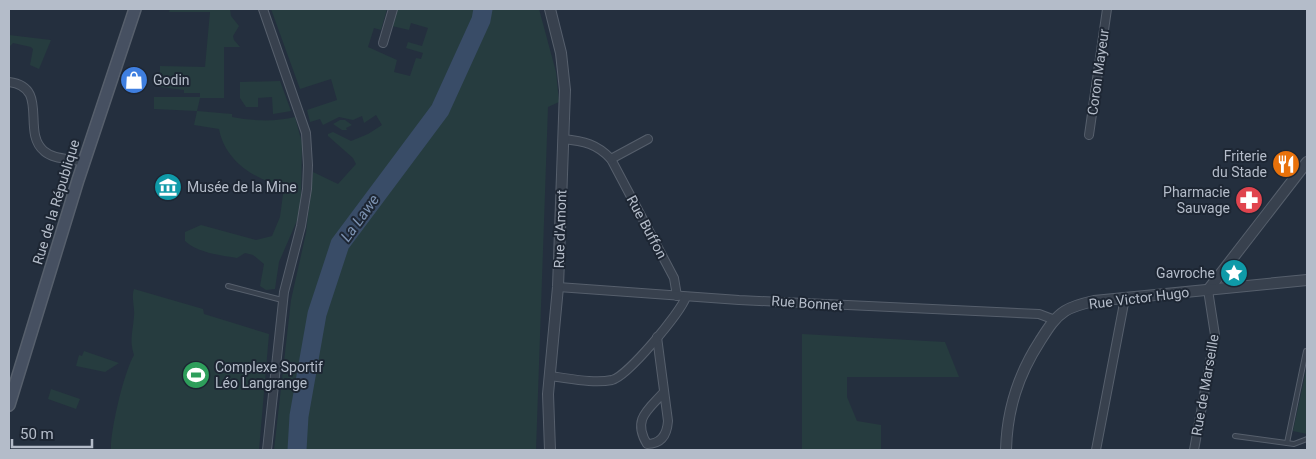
<svg xmlns="http://www.w3.org/2000/svg" width="1316" height="459" viewBox="0 0 1316 459" font-family="Roboto,sans-serif">
<style>
.green{fill:#263c3f}
.lines{fill:none;stroke-linecap:round;stroke-linejoin:round}
.river{stroke:#394c67;stroke-width:19}
.service-casing{stroke:#565f6c;stroke-width:6}
.minor-casing{stroke:#565f6c;stroke-width:10}
.tertiary-casing{stroke:#565f6c;stroke-width:12}
.secondary-casing{stroke:#565f6c;stroke-width:14}
.service{stroke:#38414e;stroke-width:4}
.minor{stroke:#38414e;stroke-width:8}
.tertiary{stroke:#38414e;stroke-width:10}
.secondary{stroke:#465061;stroke-width:11}
.labels{text-anchor:middle;dominant-baseline:central;stroke-width:4;stroke-linejoin:round;paint-order:stroke}
.street-label{font-size:14px;fill:#b4bcc9;stroke:#1d2633}
.poi-label{font-size:14px;fill:#b4bcc9;stroke:#1d2633;text-anchor:start}
.water-label{font-size:15px;font-style:italic;fill:#7c92b1;stroke:#1d2633}
</style>
<rect width="100%" height="100%" fill="#242f3e"/>
<g class="green">
<path d="M170,9h60l1,7 8,10 -6,10 1,4 6,7h-16v51h-24l-3,13 35,3v3c21,4 43,5 63,0l7,26 -1,60 -2,13 -20,46 -4,27 -9,1 -6,-4 4,-22 -11,-9 -8,-2 -8,5c-17,-3 -39,-5 -52,-17v-9l16,-7 55,15 16,-4 8,-19 4,-30c-30,-8 -59,-26 -65,-58l-25,-4 3,-14 -43,-2v-12h46v-4h-16v-3l-24,-3v-21l45,1 5,-55h-41z"/>
<path d="M271,9h116l-6,21 -7,-2 -6,19 29,13 -3,12 16,4 6,-18 5,1 2,-6 -17,-5 2,-6 14,4 6,-18 -17,-5 -2,7 -17,-4 5,-17h142l17,63 3,30 -11,5 -12,343h-262l17,-150 15,-67 7,-61 25,12 18,-20 -3,-6 -25,-22v-2l5,-2 18,9 17,-7 14,-9 -6,-10 -12,8 -2,-7 -9,4 -14,-3 -16,8 -3,-6 -10,3 -3,-12 30,-10 -6,-21 -31,10z"/>
<path d="M9,35l42,5 -12,29 -9,-4 3,-16 -2,-2 -18,-4 -4,4z"/>
<path d="M280,81l11,30 -18,3 -1,-17 -14,1v9h-12l-6,-9v-16z"/>
<path d="M340,120h5l7,5 -6,3 1,2h-5l-9,-6z"/>
<path d="M134,289l69,20 1,5 65,20 -10,116h-148c-1,-19 13,-78 23,-95 -5,-15 -1,-24 0,-39 1,-10 -3,-17 0,-27z"/>
<path d="M802,334l143,8 14,35h-112v20l10,24 24,4v25h-79z"/>
<path d="M84,351l35,12 -14,9 -29,-6 3,-11 3,1z"/>
<path d="M1307,366v68l-14,-3z"/>
<path d="M51,389l29,10 -4,10 -28,-10z"/>
</g>
<g class="lines">
<path class="river" d="M297,450l2,-34 18,-102 23,-70 100,-134 41,-90 2,-11"/>
<g class="service-casing">
<g id="service">
<path d="M228,286l54,14"/>
<path d="M1235,436l59,8 13,-5"/>
<path d="M1287,443l19,-92"/>
</g>
</g>
<g class="minor-casing">
<g id="minor">
<path d="M263,9l43,124 2,32 -1,24 -6,37 -17,66 -17,158"/>
<path d="M383,43l10,-34"/>
<path d="M9,82c41,5 12,50 35,69 10,9 27,7 40,11"/>
<path d="M1089,135l18,-126"/>
<path d="M563,139c21,2 34,5 48,20l63,119 3,18"/>
<path d="M611,159l37,-20"/>
<path d="M558,287l181,13 300,14 16,6"/>
<path d="M657,337l11,84c-1,14 -7,23 -21,23 -15,-25 1,-34 17,-52"/>
<path d="M549,376c19,2 44,8 63,4 16,-4 68,-67 74,-83"/>
<path d="M1096,450l29,-152"/>
<path d="M1194,450l21,-115 -7,-45"/>
</g>
</g>
<g class="tertiary-casing">
<g id="tertiary">
<path d="M1208,290l99,-128"/>
<path d="M550,450l-2,-56 10,-107 7,-197 -4,-37 -11,-44"/>
<path d="M1006,450c1,-41 12,-75 34,-109 7,-11 14,-23 25,-30 8,-5 20,-8 29,-10l213,-21"/>
</g>
</g>
<g class="secondary-casing">
<path id="secondary" d="M9,405l69,-225 57,-171"/>
</g>
<use href="#service" class="service"/>
<use href="#minor" class="minor"/>
<use href="#tertiary" class="tertiary"/>
<use href="#secondary" class="secondary"/>
</g>
<defs>
<g id="shop-disc" transform="scale(1.4375)"><circle r="9.5" fill="#3f7fe0" stroke="#1d2633"/><path d="M-5-2.5h2.3a2.7 3.5 0 0 1 5.4 0H5L5.5 6h-11ZM-1.5-2.5h3a1.5 2.3 0 0 0-3 0Z" fill="#fff"/></g>
<g id="restaurant-disc" transform="scale(1.4375)"><circle r="9.5" fill="#e8710a" stroke="#1d2633"/><path d="M-5-6h1v4h1v-4h1v4h1v-4h1v5L-1.5 .5V6h-2V.5L-5-1ZM5-6V6H3V1.5H1.5Q1.5-4 5-6Z" fill="#fff"/></g>
<g id="museum-disc" transform="scale(1.4375)"><circle r="9.5" fill="#0f9aa8" stroke="#1d2633"/><path d="M0-6L6-3V-2H-6V-3ZM-5-1h2V3h-2ZM-1-1h2V3h-2ZM3-1h2V3H3ZM-6 4H6V6H-6Z" fill="#fff"/></g>
<g id="pharmacy-disc" transform="scale(1.4375)"><circle r="9.5" fill="#e0444e" stroke="#1d2633"/><path d="M-2-6h4v4h4v4h-4v4h-4v-4h-4v-4h4Z" fill="#fff"/></g>
<g id="sight-disc" transform="scale(1.4375)"><circle r="9.5" fill="#0f9aa8" stroke="#1d2633"/><path d="M0-6L1.8-2.2L6-1.7L2.9 1.2L3.7 5.4L0 3.3L-3.7 5.4L-2.9 1.2L-6-1.7L-1.8-2.2Z" fill="#fff"/></g>
<g id="stadium-disc" transform="scale(1.4375)"><circle r="9.5" fill="#2e9e5b" stroke="#1d2633"/><path d="M0-5a6.5 5 0 1 0 0 10a6.5 5 0 1 0 0-10ZM-3.5-1.8h7v3.6h-7Z" fill="#fff"/></g>
</defs>
<g fill-rule="evenodd">
<use href="#shop-disc" x="134" y="80"/>
<use href="#restaurant-disc" x="1286" y="164"/>
<use href="#museum-disc" x="168" y="187"/>
<use href="#pharmacy-disc" x="1249" y="200"/>
<use href="#sight-disc" x="1234" y="273"/>
<use href="#stadium-disc" x="196" y="375"/>
</g>
<g class="labels">
<g class="street-label">
<text transform="translate(1098 72) rotate(-82)">Coron Mayeur</text>
<text transform="translate(56 202) rotate(-73)">Rue de la République</text>
<text transform="translate(647 227) rotate(62)">Rue Buffon</text>
<text transform="translate(560 229) rotate(-88)">Rue d'Amont</text>
<text transform="translate(1139 298) rotate(-7)">Rue Victor Hugo</text>
<text transform="translate(807 303) rotate(4)">Rue Bonnet</text>
<text transform="translate(1205 385) rotate(-80)">Rue de Marseille</text>
</g>
<g class="poi-label">
<text x="153" y="80">Godin</text>
<text x="1267" y="156" text-anchor="end">Friterie<tspan x="1267" dy="16">du Stade</tspan></text>
<text x="187" y="187">Musée de la Mine</text>
<text x="1230" y="192" text-anchor="end">Pharmacie<tspan x="1230" dy="16">Sauvage</tspan></text>
<text x="1215" y="273" text-anchor="end">Gavroche</text>
<text x="215" y="367">Complexe Sportif<tspan x="215" dy="16">Léo Langrange</tspan></text>
</g>
<g class="water-label">
<text transform="translate(360 218) rotate(-54)">La Lawe</text>
</g>
</g>
<rect width="1316" height="459" fill="none" stroke="#b4bcc9" stroke-width="20"/>
<path d="M12 439v8h80v-8" fill="none" stroke="#b4bcc9" stroke-width="2.5"/>
<text x="20" y="439" font-size="15" fill="#b4bcc9" stroke="#1d2633" stroke-width="4" paint-order="stroke">50 m</text>
</svg>
